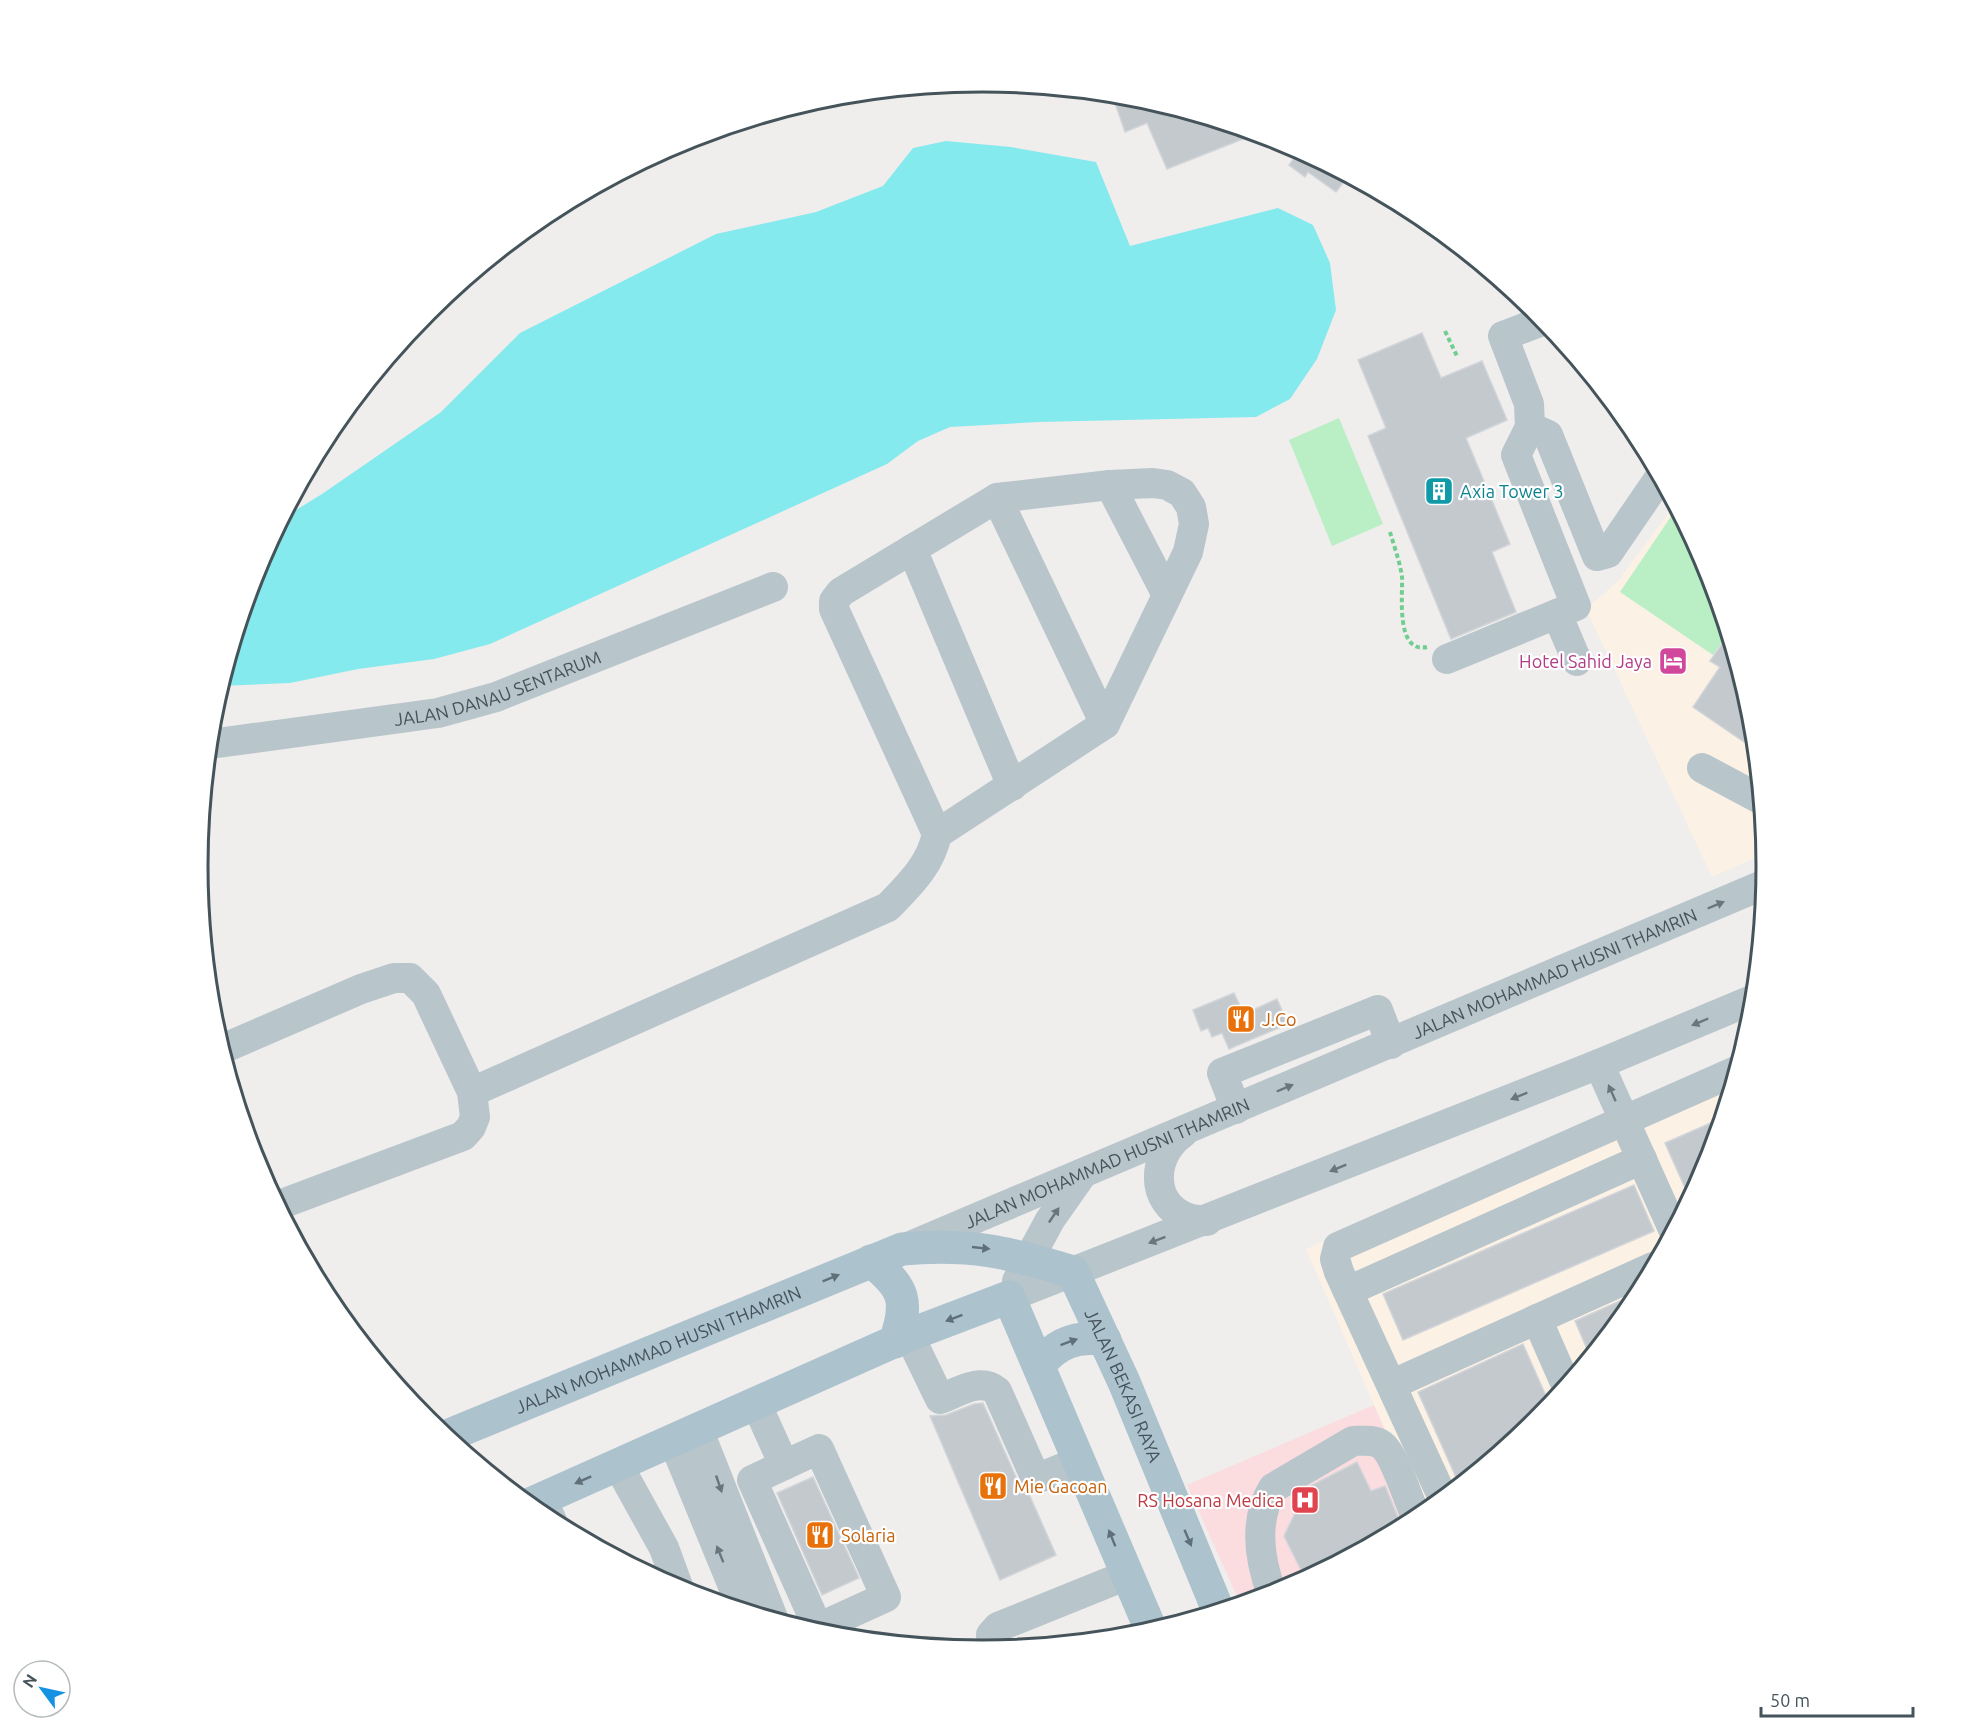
<svg xmlns="http://www.w3.org/2000/svg" width="1965" height="1731" viewBox="0 0 1965 1731" font-family="Ubuntu,sans-serif">
<style>
.commercial{fill:#fcf1e5}
.medical{fill:#fbdcdf}
.green{fill:#baefc5}
.water{fill:#85eaed}
.building{fill:#c4c9cd;stroke:#d1d5d9;stroke-width:1.5}
.lines{fill:none;stroke-linecap:round;stroke-linejoin:round}
.path{stroke:#71ce90;stroke-width:4;stroke-dasharray:4.5 3;stroke-linecap:butt}
.minor{stroke:#b8c5cb;stroke-width:30}
.major{stroke:#acc2cd;stroke-width:33}
.oneway{fill:#68767d}
.oneway2{fill:#5f7078}
.labels{text-anchor:middle;dominant-baseline:central;stroke-width:4.5;stroke-linejoin:round;paint-order:stroke}
.culture-label{font-size:18px;fill:#0d838f;stroke:#fff;text-anchor:start}
.hotel-label{font-size:18px;fill:#b23c85;stroke:#fff;text-anchor:end}
.street-label{font-size:18px;fill:#45545b;stroke:#fff}
.food-label{font-size:18px;fill:#c56008;stroke:#fff;text-anchor:start}
.health-label{font-size:18px;fill:#be3a42;stroke:#fff;text-anchor:end}
.rim{fill:none;stroke:#45545b;stroke-width:3}
</style>
<rect width="100%" height="100%" fill="#f0eded"/>
<g class="commercial">
<path d="M1675,504l32,62 45,147 14,140 -54,24 -126,-268 32,-28z"/>
<path d="M1740,1057l-33,109 -72,136 -98,118 -115,95 -116,-266z"/>
</g>
<path class="medical" d="M1374,1405l48,110 -140,75 -42,13 -53,-118z"/>
<g class="green">
<path d="M1339,418l44,106 -51,22 -43,-106z"/>
<path d="M1676,509l31,57 21,67 -15,22 -93,-63z"/>
</g>
<path class="water" d="M946,141l65,6 85,15 34,84 148,-38 35,17 17,38 6,47 -19,49 -27,40 -34,18 -218,5 -88,5 -32,14 -31,23 -397,180 -56,15 -76,10 -68,14 -69,3 37,-121 25,-47 39,-24 119,-82 79,-79 196,-99 100,-22 67,-26 30,-38z"/>
<g class="building">
<path d="M1112,94l24,2 122,37 -91,36 -20,-46 -22,9z"/>
<path d="M1300,150l48,26 -12,16 -28,-20 -3,5 -16,-12z"/>
<path d="M1422,333l19,45 41,-17 25,59 -41,18 44,106 -18,8 24,60 -65,27 -83,-203 18,-8 -28,-68z"/>
<path d="M1728,635l24,78 1,14 -9,15 -51,-35 27,-40 -10,-6z"/>
<path d="M1234,993l10,21 33,-15 11,25 -59,25 -7,-16 -10,4 -4,-9 -7,3 -8,-21z"/>
<path d="M1722,1118l-15,48 -17,33 -25,-56z"/>
<path d="M1634,1185l20,46 -251,109 -20,-46z"/>
<path d="M1640,1292l-5,10 -45,54 -15,-35z"/>
<path d="M1523,1344l27,61 -13,15 -78,64 -41,-92z"/>
<path d="M983,1403l37,83 9,8 27,61 -56,25 -70,-164 16,-1 28,-11z"/>
<path d="M1357,1462l14,29 14,-5 17,41 -97,51 -21,-42 12,-25 18,-7 -6,-17z"/>
<path d="M813,1477l46,101 -37,17 -45,-102z"/>
</g>
<g class="lines">
<g class="path">
<path d="M1445,331l12,25"/>
<path d="M1390,532c4,14 10,30 12,45 1,17 -7,77 25,70"/>
</g>
<g class="minor">
<path d="M1530,427l18,8 49,121 11,-3 52,-76"/>
<path d="M1110,485l57,110"/>
<path d="M997,498l108,226"/>
<path d="M912,549l100,237"/>
<path d="M1557,614l20,47"/>
<path d="M1447,659l129,-53 -60,-151 14,-28 -1,-23 -26,-68 42,-16"/>
<path id="s1" d="M210,744l228,-31 58,-16 277,-110"/>
<path d="M1702,768l58,31"/>
<path d="M222,1049l139,-60 33,-11h16l16,16 46,98 3,25 -4,10 -8,9 -184,69"/>
<path d="M1599,1064l74,165"/>
<path d="M472,1092l416,-185c22,-23 42,-41 49,-73l-103,-225v-8l7,-9 156,-94 113,-13 43,-2 14,2 15,8 9,14 3,17 -6,28 -83,172 -168,110"/>
<path d="M1236,1109l-14,-36 156,-63 13,34"/>
<path d="M1183,1133c-31,21 -35,70 5,85 6,2 13,2 19,3"/>
<path id="s2" d="M908,1247l857,-363"/>
<path d="M1017,1281l33,-61 33,-47"/>
<path d="M1348,1291l294,-132"/>
<path d="M1009,1297l590,-233 155,-65"/>
<path d="M1537,1319l29,66"/>
<path d="M909,1335l31,64c19,-7 40,-22 57,-8l39,88 44,-18"/>
<path d="M1393,1384l260,-117"/>
<path d="M756,1403l28,62"/>
<path d="M698,1429l75,189"/>
<path d="M673,1440l69,168"/>
<path d="M819,1449l67,148 -68,31 -66,-148z"/>
<path d="M618,1465l46,83 15,41"/>
<path d="M1443,1498l-104,-226 -4,-13 3,-12 398,-176"/>
<path d="M542,1499l10,22"/>
<path d="M1272,1594c-13,-35 -19,-73 1,-106l80,-47c9,0 21,-2 29,4 13,10 27,57 35,74"/>
<path d="M992,1649l-1,-14 7,-8 129,-52"/>
</g>
<g class="major">
<path d="M871,1261c34,27 38,40 24,81"/>
<path d="M1040,1364c17,-21 37,-29 65,-24"/>
<path id="s3" d="M447,1436l455,-187c69,-6 106,3 171,23l51,110 94,228"/>
<path d="M530,1504l379,-169 100,-38 142,333"/>
</g>
</g>
<defs><path id="oneway-solid" d="M-6-.8H1V-3.2L6.5 0L1 3.2V.8H-6Z" transform="scale(1.5)"/></defs>
<g class="oneway">
<use href="#oneway-solid" transform="translate(1716 905) rotate(-23)"/>
<use href="#oneway-solid" transform="translate(1700 1022) rotate(157)"/>
<use href="#oneway-solid" transform="translate(1285 1088) rotate(-23)"/>
<use href="#oneway-solid" transform="translate(1612 1093) rotate(-114)"/>
<use href="#oneway-solid" transform="translate(1519 1096) rotate(158)"/>
<use href="#oneway-solid" transform="translate(1338 1168) rotate(158)"/>
<use href="#oneway-solid" transform="translate(1054 1215) rotate(-56)"/>
<use href="#oneway-solid" transform="translate(1157 1240) rotate(159)"/>
<use href="#oneway-solid" transform="translate(719 1484) rotate(71)"/>
<use href="#oneway-solid" transform="translate(720 1554) rotate(-112)"/>
</g>
<g class="oneway2">
<use href="#oneway-solid" transform="translate(981 1248) rotate(6)"/>
<use href="#oneway-solid" transform="translate(831 1278) rotate(-22)"/>
<use href="#oneway-solid" transform="translate(954 1318) rotate(159)"/>
<use href="#oneway-solid" transform="translate(1069 1342) rotate(-20)"/>
<use href="#oneway-solid" transform="translate(583 1480) rotate(156)"/>
<use href="#oneway-solid" transform="translate(1112 1538) rotate(-112)"/>
<use href="#oneway-solid" transform="translate(1188 1538) rotate(67)"/>
</g>
<defs>
<g id="building-square" transform="scale(1.5)"><rect x="-9" y="-9" width="18" height="18" rx="4" fill="#0f9aa8" stroke="#fff"/><path d="M-4-6H4V6H1V3H-1V6H-4ZM-2.5-4.3h1.7v1.8h-1.7ZM.8-4.3h1.7v1.8H.8ZM-2.5-1h1.7V.8h-1.7ZM.8-1h1.7V.8H.8Z" fill="#fff"/></g>
<g id="hotel-square" transform="scale(1.5)"><rect x="-9" y="-9" width="18" height="18" rx="4" fill="#d1479c" stroke="#fff"/><path d="M-6-4.5h1.5V1H6V5H4.5V3h-9V5H-6ZM-4 0a1.8 1.8 0 1 1 3.6 0ZM.5 0V-2.5h3Q6-2.5 6 0Z" fill="#fff"/></g>
<g id="restaurant-square" transform="scale(1.5)"><rect x="-9" y="-9" width="18" height="18" rx="4" fill="#e8710a" stroke="#fff"/><path d="M-5-6h1v4h1v-4h1v4h1v-4h1v5L-1.5 .5V6h-2V.5L-5-1ZM5-6V6H3V1.5H1.5Q1.5-4 5-6Z" fill="#fff"/></g>
<g id="hospital-square" transform="scale(1.5)"><rect x="-9" y="-9" width="18" height="18" rx="4" fill="#e0444e" stroke="#fff"/><path d="M-5-5h3v3.5h4V-5h3V5h-3V1.5h-4V5h-3Z" fill="#fff"/></g>
</defs>
<g fill-rule="evenodd">
<use href="#building-square" x="1439" y="491"/>
<use href="#hotel-square" x="1673" y="661"/>
<use href="#restaurant-square" x="1241" y="1019"/>
<use href="#restaurant-square" x="993" y="1486"/>
<use href="#hospital-square" x="1305" y="1500"/>
<use href="#restaurant-square" x="820" y="1535"/>
</g>
<g class="labels">
<g class="culture-label">
<text x="1460" y="491">Axia Tower 3</text>
</g>
<g class="hotel-label">
<text x="1652" y="661">Hotel Sahid Jaya</text>
</g>
<g class="street-label">
<text stroke="none"><textPath href="#s1" startOffset="294">JALAN DANAU SENTARUM</textPath></text>
<text stroke="none"><textPath href="#s2" startOffset="702">JALAN MOHAMMAD HUSNI THAMRIN</textPath></text>
<text stroke="none"><textPath href="#s2" startOffset="216">JALAN MOHAMMAD HUSNI THAMRIN</textPath></text>
<text stroke="none"><textPath href="#s3" startOffset="228">JALAN MOHAMMAD HUSNI THAMRIN</textPath></text>
<text stroke="none"><textPath href="#s3" startOffset="790">JALAN BEKASI RAYA</textPath></text>
</g>
<g class="food-label">
<text x="1262" y="1019">J.Co</text>
<text x="1014" y="1486">Mie Gacoan</text>
<text x="841" y="1535">Solaria</text>
</g>
<g class="health-label">
<text x="1284" y="1500">RS Hosana Medica</text>
</g>
</g>
<path d="M0 0H1965V1731H0ZM208 866a774 774 0 1 1 1548 0a774 774 0 1 1-1548 0Z" fill="#fff" fill-rule="evenodd"/>
<path class="rim" d="M208 866a774 774 0 1 1 1548 0a774 774 0 1 1-1548 0Z"/>
<g transform="translate(42 1689) rotate(303)"><circle r="28" fill="#ffffff" stroke="#b5bbbd" stroke-width="1.5"/>
<path d="M0-4.5L10 22L0 15L-10 22Z" fill="#1592e2"/>
<text y="-9" font-size="16" font-weight="bold" text-anchor="middle" fill="#45545b">N</text>
</g>
<path d="M1761 1707v9h152v-9" fill="none" stroke="#45545b" stroke-width="3"/>
<text x="1770" y="1707" font-size="18" fill="#45545b" stroke="#ffffff" stroke-width="4.5" paint-order="stroke">50 m</text>
</svg>
